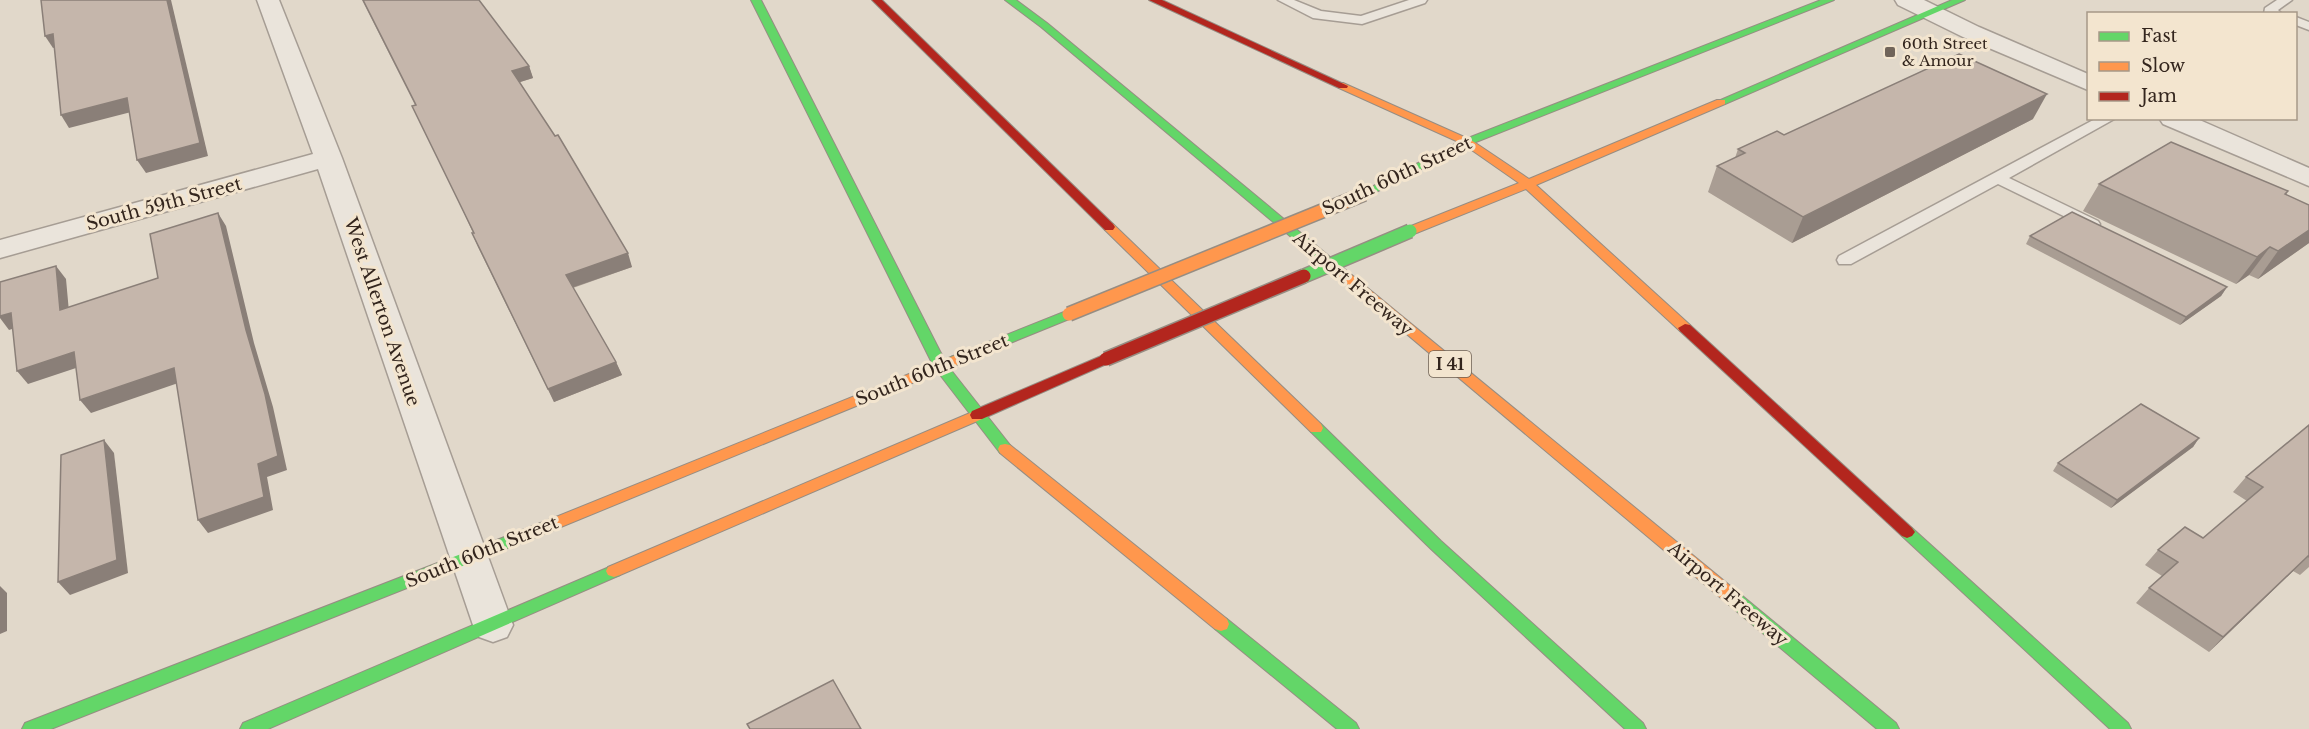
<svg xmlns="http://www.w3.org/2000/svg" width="2309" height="729" viewBox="0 0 2309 729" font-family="'Libre Baskerville',serif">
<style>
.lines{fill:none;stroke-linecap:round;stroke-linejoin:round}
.lane-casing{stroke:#a69d94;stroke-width:3}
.street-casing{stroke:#a69d94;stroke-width:3}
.fast-casing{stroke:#968d83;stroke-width:2}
.slow-casing{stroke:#968d83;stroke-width:2}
.jam-casing{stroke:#968d83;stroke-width:2}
.lane{fill:#eae4db;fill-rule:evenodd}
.street{fill:#eae4db;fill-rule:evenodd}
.fast{fill:#63d668;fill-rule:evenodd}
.slow{fill:#ff974d;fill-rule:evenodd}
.jam{fill:#b3261e;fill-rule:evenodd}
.fast-bridge-casing{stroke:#968d83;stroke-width:16;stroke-linecap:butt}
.slow-bridge-far1-casing{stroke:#968d83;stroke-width:13;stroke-linecap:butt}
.slow-bridge-casing{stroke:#968d83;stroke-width:16;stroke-linecap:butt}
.jam-bridge-casing{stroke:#968d83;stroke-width:16;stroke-linecap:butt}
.fast-bridge{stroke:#63d668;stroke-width:13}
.slow-bridge-far1{stroke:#ff974d;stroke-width:10}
.slow-bridge{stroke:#ff974d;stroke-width:13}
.jam-bridge{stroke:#b3261e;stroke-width:13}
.wall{fill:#a99d93}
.shaded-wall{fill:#8a7f78}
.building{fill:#c5b6ab;stroke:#8a7f78;stroke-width:1.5}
.poi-dot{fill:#70645a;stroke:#f3e5cf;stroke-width:2}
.labels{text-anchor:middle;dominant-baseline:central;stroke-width:6;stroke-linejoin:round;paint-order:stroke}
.far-poi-label{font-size:15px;fill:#33251d;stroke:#f3e5cf;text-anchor:start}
.shield{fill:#f3e5cf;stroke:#6d5f52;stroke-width:1.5}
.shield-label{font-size:16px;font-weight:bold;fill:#33251d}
.street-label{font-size:18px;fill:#33251d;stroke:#f3e5cf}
</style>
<rect width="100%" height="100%" fill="#e1d8ca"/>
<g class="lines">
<g class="lane-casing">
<g id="lane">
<path d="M1278,0h16l27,11 40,5 48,-16h18l-2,3 -63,21 -49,-6z"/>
<path d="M2277,0h15l-14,10 4,4h-18l1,-6z"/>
<path d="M2296,17l13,5v8l-13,-5z"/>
<path d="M2097,118h19l-107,60 89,43 2,3 -2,3h-12l-88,-43 -147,80h-12l-2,-4 2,-4z"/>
</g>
</g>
<g class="street-casing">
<g id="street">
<path d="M257,0h22l63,158 171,467 -6,12 -14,5 -14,-5 -6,-12 -155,-456 -318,89v-18l313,-86z"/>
<path d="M1895,0h29l55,27 109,47v16l-125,-53 -65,-32z"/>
<path d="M2159,118h36l114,50v18l-146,-62z"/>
</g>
</g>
<g class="fast-casing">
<g id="fast">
<path d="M751,0h10l186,365 63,80 2,4 -2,4h-10l-66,-86z"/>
<path d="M1005,0h11l31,23 295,244 2,3 -2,3h-8l-293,-246z"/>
<path d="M1821,0h13l-363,144 -103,52 -4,1 -6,-3 105,-54z"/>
<path d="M1952,0h13l-240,104h-8l-1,-2z"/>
<path d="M1069,310l5,1 1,3 -1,3 -113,46 -5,2 -7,-5 2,-3z"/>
<path d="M1316,423l5,1 120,117 202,182 3,6h-21l-194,-180 -120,-117 -2,-4 2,-4z"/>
<path d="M551,519l5,2 3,4 -3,4 -505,200h-29l3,-6z"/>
<path d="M1907,526l5,2 216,195 3,6h-21l-208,-193 -3,-4 3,-4z"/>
<path d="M614,565l6,2 2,4 -2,4 -352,154h-28l3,-6z"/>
<path d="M1728,587l6,2 162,134 3,6h-22l-155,-130 -2,-5 2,-5z"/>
<path d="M1221,617l6,2 129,104 3,6h-22l-122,-100 -2,-5 2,-5z"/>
</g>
</g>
<g class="slow-casing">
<g id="slow">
<path d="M1343,83l128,57 58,39 188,-79h8v4l-189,81 154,140 2,3 -2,3h-10l-154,-142 -112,45h-8l-2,-3 2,-3 113,-45 -56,-39 -124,-56v-4z"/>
<path d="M1109,223l4,1 208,200 2,4 -2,4h-10l-206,-202 -2,-3z"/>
<path d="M1338,266l4,1 392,322 2,5 -2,5 -6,2 -6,-2 -388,-326 -2,-3 2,-3z"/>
<path d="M956,355l5,2 2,3 -2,3 -405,166 -5,2 -5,-2 -3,-4 3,-4z"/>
<path d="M977,410l5,1 2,4 -2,4 -362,156 -6,2 -6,-2 -2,-4 2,-4z"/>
<path d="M1005,444l5,1 217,174 2,5 -2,5 -6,2 -6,-2 -215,-176 -2,-4 2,-4z"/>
</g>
</g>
<g class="jam-casing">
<g id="jam">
<path d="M872,0h10l231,224 2,3 -2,3h-8z"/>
<path d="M1149,0h13l186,86 -1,2h-8z"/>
<path d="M1685,324l5,1 222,203 3,4 -3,4 -5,2 -5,-2 -222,-205 -2,-3z"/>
<path d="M1106,354l5,2 2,3 -2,3 -129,57h-10l-2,-4 2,-4z"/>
</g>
</g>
<use href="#lane" class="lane"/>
<use href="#street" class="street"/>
<use href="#fast" class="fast"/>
<use href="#slow" class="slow"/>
<use href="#jam" class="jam"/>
<g class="fast-bridge-casing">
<path id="fast-bridge" d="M1304,276l106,-45"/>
</g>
<g class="slow-bridge-far1-casing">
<path id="slow-bridge-far1" d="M1361,195l3,-1"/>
</g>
<g class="slow-bridge-casing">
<path id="slow-bridge" d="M1069,314l295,-120"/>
</g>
<g class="jam-bridge-casing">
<path id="jam-bridge" d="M1106,359l198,-83"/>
</g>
<use href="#fast-bridge" class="fast-bridge"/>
<use href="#slow-bridge-far1" class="slow-bridge-far1"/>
<use href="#slow-bridge" class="slow-bridge"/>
<use href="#jam-bridge" class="jam-bridge"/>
</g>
<g class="wall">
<path d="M362,0h117l50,66 4,12 -13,4 112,185 -59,21 43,74 6,13 -68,27 -76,-155 -6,-14h1l-58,-128z"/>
<path d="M2033,119l-241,124 -84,-51 9,-26 18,-8 3,-9 46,-14z"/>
<path d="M2099,184l189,7 -2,4 23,48 -51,36 -9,-4 -13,9 -153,-73z"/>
<path d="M2030,236l197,51 -6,9 -41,29 -154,-81z"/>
<path d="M2309,425v142l-9,8 -7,-4 -84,81 -73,-49 13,-15 13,-12 -17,-11 13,-15 45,-12 44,-37 -14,-9 13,-15z"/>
<path d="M2199,438l-6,9 -82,61 -58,-37 5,-8z"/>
</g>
<g class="shaded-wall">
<path d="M167,0h4l37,156 -62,17 -9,-13z"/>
<path d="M53,34l8,12 -8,2 -8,-12z"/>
<path d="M529,66l4,12 -16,5 -5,-12z"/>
<path d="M2047,94l-14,25 -241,124 11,-26z"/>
<path d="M127,98l8,13 -66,17 -8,-13z"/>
<path d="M218,213l8,13 28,117 19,64 14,63 -20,7 6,33 -65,23 -10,-13 60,-56 -12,-134z"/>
<path d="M2309,230v13l-51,36 20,-28z"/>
<path d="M2270,247l-21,28 -13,9 21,-27z"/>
<path d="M628,253l4,14 -61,21 -5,-13z"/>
<path d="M56,266l10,13 4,44 -10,-13z"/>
<path d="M2227,287l-6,9 -41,29 6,-8z"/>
<path d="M11,313l10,13 -12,4 -9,-12v-2z"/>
<path d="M74,352l11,13 -57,19 -11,-13z"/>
<path d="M616,362l6,13 -68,27 -6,-13z"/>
<path d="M174,368l10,13 -93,32 -11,-13z"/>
<path d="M2199,438l-6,9 -82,61 6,-8z"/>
<path d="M104,440l10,13 14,120 -58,22 -12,-13z"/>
<path d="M2308,556l-15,15 -84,81 14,-15z"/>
<path d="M0,586l7,7v38l-7,3z"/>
</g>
<g class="building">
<path d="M41,0h126l33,143 -63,17 -10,-62 -66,17 -8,-81 -8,2z"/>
<path d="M363,0h116l50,66 -17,5 43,65 3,-1 70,118 -62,22 50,87 -68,27 -76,-156h2l-62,-127 4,-1z"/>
<path d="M1959,54l88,40 -244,123 -86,-51 28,-13 -7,-4 39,-18 7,4z"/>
<path d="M2171,142l117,49 -3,3 24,11v25l-31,21 -8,-4 -13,10 -158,-73z"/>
<path d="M2072,212l155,75 -41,30 -156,-81z"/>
<path d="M218,213l28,117 19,64 13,62 -20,8 6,33 -66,23 -24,-152 -94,32 -6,-48 -57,19 -6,-58 -11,3v-34l56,-16 4,44 98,-32 -8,-44z"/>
<path d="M2141,404l58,34 -82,62 -59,-37z"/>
<path d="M2309,425v132l-1,-1 -85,81 -74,-49 29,-26 -20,-12 27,-23 18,11 60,-51 -17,-10z"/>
<path d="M104,440l13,120 -59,22 3,-127z"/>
<path d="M833,680l28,49h-111l-3,-5z"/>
</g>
<rect class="poi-dot" x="1884" y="46" width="12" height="12" rx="3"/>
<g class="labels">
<g class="far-poi-label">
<text x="1902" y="43">60th Street<tspan x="1902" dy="17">&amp; Amour</tspan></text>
</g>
<rect class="shield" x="1429" y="351" width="42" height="26" rx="4.5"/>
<g class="shield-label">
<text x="1450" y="364">I 41</text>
</g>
<g class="street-label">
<text transform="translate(1397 176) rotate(-25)">South 60th Street</text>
<text transform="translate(164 204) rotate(-15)">South 59th Street</text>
<text transform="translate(1353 284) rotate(40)">Airport Freeway</text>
<text transform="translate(382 312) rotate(71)">West Allerton Avenue</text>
<text transform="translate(932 370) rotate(-22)">South 60th Street</text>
<text transform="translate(482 552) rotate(-22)">South 60th Street</text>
<text transform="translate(1728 594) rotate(40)">Airport Freeway</text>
</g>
</g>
<rect x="2087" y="12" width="210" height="108" fill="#f3e5cf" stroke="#a69888" stroke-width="1.5"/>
<rect x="2099" y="32" width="30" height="9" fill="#63d668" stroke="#a69888" stroke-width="1.5"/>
<text x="2141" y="42" font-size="18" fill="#33251d">Fast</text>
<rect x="2099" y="62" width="30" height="9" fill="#ff974d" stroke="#a69888" stroke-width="1.5"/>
<text x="2141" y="72" font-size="18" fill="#33251d">Slow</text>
<rect x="2099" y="92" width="30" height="9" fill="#b3261e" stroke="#a69888" stroke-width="1.5"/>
<text x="2141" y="102" font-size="18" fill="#33251d">Jam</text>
</svg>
